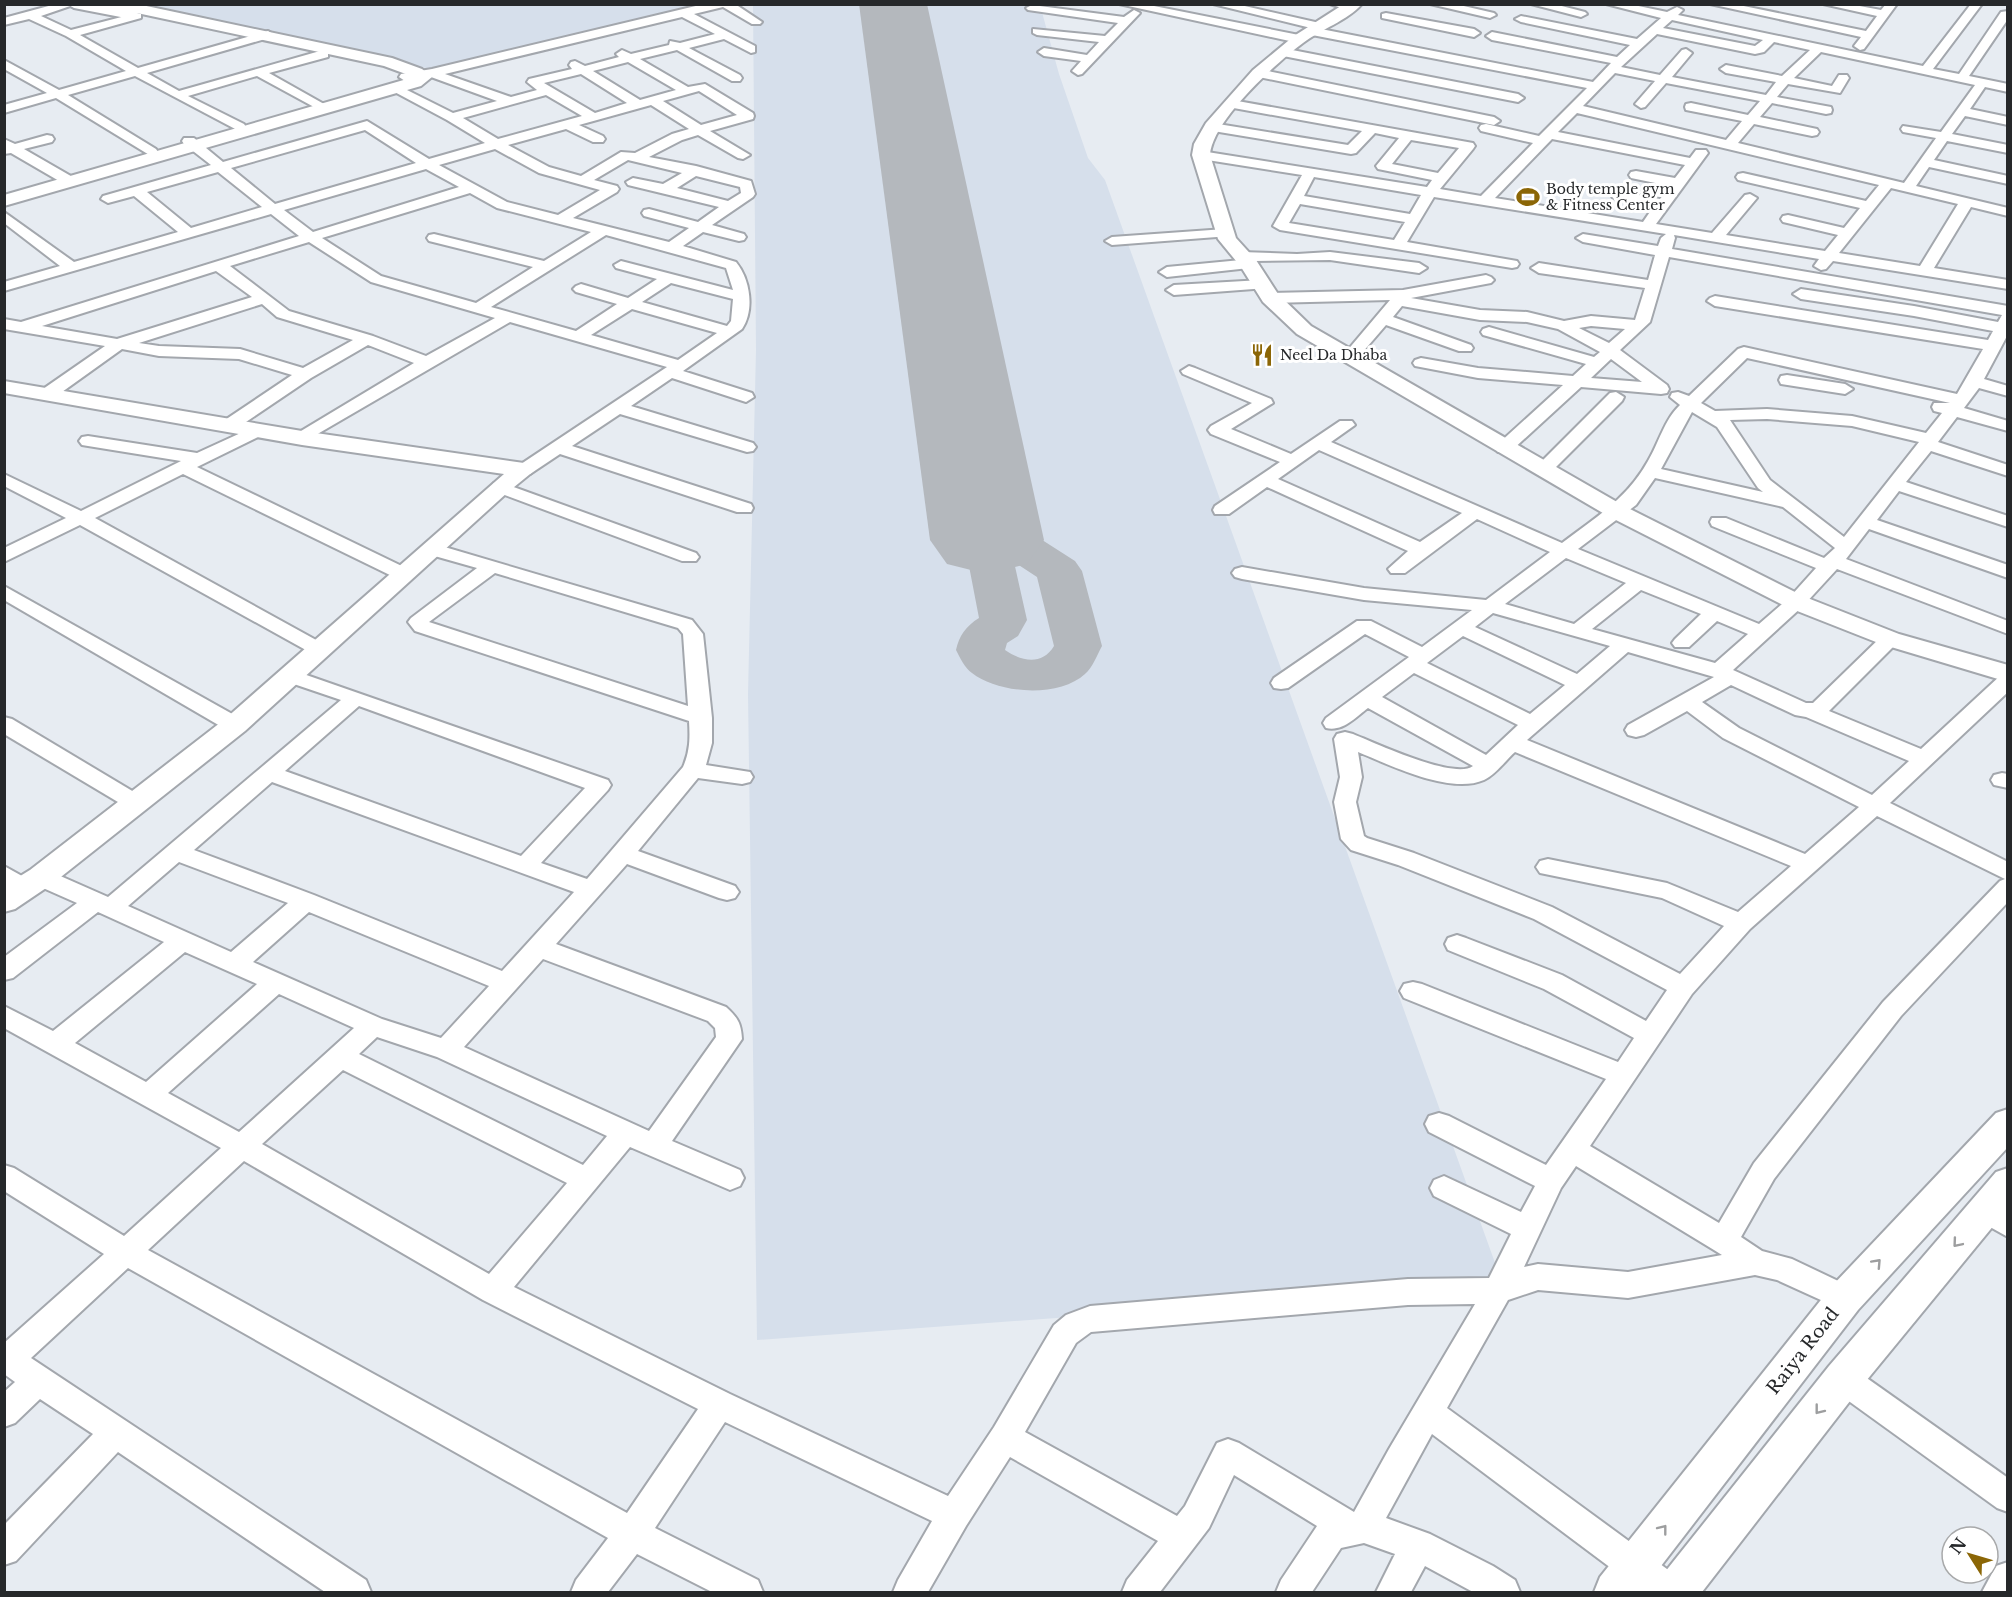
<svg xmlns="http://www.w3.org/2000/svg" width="2012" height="1597" viewBox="0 0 2012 1597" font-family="'Libre Baskerville',serif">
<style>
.built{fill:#d6dfeb}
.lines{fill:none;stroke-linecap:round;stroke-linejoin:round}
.taxiway{fill:#b4b8bd;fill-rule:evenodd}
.runway{fill:#b4b8bd;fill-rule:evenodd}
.minor-casing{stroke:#a3a7ad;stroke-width:4}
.tertiary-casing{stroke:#a3a7ad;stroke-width:4}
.minor{fill:#fff;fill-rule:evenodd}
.tertiary{fill:#fff;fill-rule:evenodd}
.oneway{stroke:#9d9e9f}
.labels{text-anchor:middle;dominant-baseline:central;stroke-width:6;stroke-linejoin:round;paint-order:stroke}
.far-poi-label{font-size:14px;fill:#26282a;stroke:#fff;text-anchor:start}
.near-street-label{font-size:18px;fill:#26282a;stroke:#fff}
</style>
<rect width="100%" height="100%" fill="#e7ecf2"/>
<g class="built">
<path d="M149,5h561l-280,64z"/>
<path d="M753,5h287l19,69 29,84 17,22 398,1105 -746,55 -9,-646 8,-344z"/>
</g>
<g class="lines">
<path class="taxiway" d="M984,509l16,4 75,48 7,10 20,75c-5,9 -9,21 -17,28 -26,24 -86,20 -113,-1 -7,-5 -12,-15 -16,-23 3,-14 10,-24 23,-32l-15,-78 6,-8 -8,-10 6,-9zM1014,562l23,15 17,69c-12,20 -33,15 -49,4l2,-7 11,-7 9,-16z"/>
<path class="runway" d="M859,4h68l117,536 -17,24 -40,10 -40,-10 -17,-24z"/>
<g class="minor-casing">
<g id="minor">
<path d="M56,4h20l-35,12 30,14 66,-17 4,1v4l-61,17 58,33 130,-37 6,4 -2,2 -125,36 32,18 141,-40h8v6l-59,16 55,31 -6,4 -4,-1 -57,-31 -69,20 56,28 2,3 -2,3 -5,1 -104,-55 -67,19 88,54 2,3 -7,4 -95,-58 -52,15v-8l43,-12 -43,-24v-9l55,30 67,-19 -60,-35 -37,-17 -25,6v-7z"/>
<path d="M704,4h31l27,18 -2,2h-8l-29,-17 -29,7 61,32v6l-4,1 -27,-14 -35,9 51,27 2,3 -2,3h-8l-55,-31 -37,9 48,28 17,-3 48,29 1,3 -1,3 -43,12 40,24 -7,4 -5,-1 -40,-23 -16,5 -33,17 47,9 55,15 4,13 -2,3 -41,28 32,9 2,3 -2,3 -5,1 -36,-9 -20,14 53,16c14,17 19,48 6,67l-59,42 69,22 2,4 -8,5 -74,-24 -41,28 122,37 3,4 -3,4 -6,1 -127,-38 -48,32 179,58 2,4 -2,4h-14l-177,-58 -30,20h-12l-3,-4 3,-4 149,-99 -157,-45 -208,121 -6,-1 -3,-4 3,-4 118,-71 -46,-18 -57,33 -77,52h-12l-3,-4 3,-4 70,-47 -53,-16 -80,-3 -37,-7 -67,48 -6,1 -8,-5 2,-4 62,-43 -101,-17v-10l17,3 278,-86 -28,-22 -267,77v-9l56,-16 -56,-43v-11l70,50 104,-30 -44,-36 -26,7 -7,-4 2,-3 108,-31 -27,-21 -2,-3 2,-3h10l29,24 144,-41 62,38 56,-16 -38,-23 -58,-31 6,-4 4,1 54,27 44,-12 -66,-24 -26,4 -6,-4 2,-3 31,-5zM682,17l33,17 -35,9 -10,-2 -1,4 -38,9 -9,-4 -6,4 3,3 -34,9 -10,-5 -4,1 -2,3 3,4 -43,10 -2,3 10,8 -26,7 -66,-23zM628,62l48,28 -36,10 -47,-29zM581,74l46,29 -32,10 -51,-30zM699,91l38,24 -36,10 -38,-24zM546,95l36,21 -84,23 -35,-21zM651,105l38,24 -17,5 -37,19 -14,-1 -40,24 -32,-9 -41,-22 58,-16 27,13h10l2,-3 -2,-3 -24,-11zM365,130l51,33 -141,41 -44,-36zM495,149l44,24 61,17 -42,25 -51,-13 -68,-37zM628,160l54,13 -19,11 -30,-6 -7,4 2,3 91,22 -21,15 -49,-13 -5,1 -2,3 2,3 45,12 -20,14 -96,-24 44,-26 2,-3 -2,-3 -23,-6zM426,169l33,18 -146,45 -29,-22zM218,172l44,35 -71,21 -44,-36zM696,176l44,11 1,6 -13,8 -51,-13zM470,193l27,15 94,24 -47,29 -110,-27 -5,1 -2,3 2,3 104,26 -57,36 -95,-27 -59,-38zM606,235l120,33 7,22 -112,-29 -7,4 2,3 41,11 -29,19 -47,-14 -5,2 -3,3 3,3 41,12 -41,27 -85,-24zM309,242l62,40 124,36 -69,38 -53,-20 -84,-25 -59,-45zM216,271l36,26 -135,42 -75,-13zM671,283l62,16 -2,22 -4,5 -85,-24zM262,304l15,13 76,23 -50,28 -63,-19 -81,-3 -20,-3zM632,309l85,24 -39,27 -87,-25z"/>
<path d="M1119,4h25l155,31 6,4 -6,4z"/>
<path d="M1213,4h23l88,20 2,2 -5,3 272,53 18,-19 -119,-23 -6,-4 6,-4 125,25 13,-12 -109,-23 -6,-3 6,-3 116,23 24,-21 -55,-14h23l38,8 10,-5 6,3 -5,5 245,51 48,-62h11l-49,65 26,5 42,-62 7,-1v8l-39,57 39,8v8l-23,-5 -15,22 38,8v8l-43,-9 -13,18 56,11v8l-61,-12 -13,19 74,16v8l-79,-17 -13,19 92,22v8l-37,-9 -37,61 74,12v9l-175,-28 -7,8 -5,1 -7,-4 5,-7 -145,-24 1,3 -3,11 336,57v28l-24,45 24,7v10l-29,-8 -15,20 44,13v10l-51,-14 -19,25 70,23v11l-77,-25 -25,31 102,34v11l-109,-36 -22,29 131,45v13l-139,-49 -23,30 162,62v13l-171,-65 -34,37 -70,64 73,33h7l70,-68h14l3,4 -3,4 -68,68 92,38 80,-74 7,-1v18l-118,111 118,59v40l-107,114 -127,163 -33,58 21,14 30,8 63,30 5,9 -5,9 -10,4 -68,-31 -22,-5 -127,23 -90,-8 -30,10 -61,108 235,172 5,12h-44l-211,-158 -46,84 44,16 63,32 22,14 5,12h-47l-48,-26 -14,26h-35l19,-38 -31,-11 -23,5 -29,44h-36l5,-12 36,-54 -83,-51 -25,53 -49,64h-38l5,-12 31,-39 -148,-84 -44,69 -38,66h-35l5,-12 34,-59 -207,-99 -70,106 103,52 5,12h-51l-75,-38 -29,38h-37l5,-12 32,-42 -480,-270 -97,90 335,222 5,12h-46l-207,-140 -102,109 -12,4v-40l89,-91 -53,-35 -25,24 -11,4v-35l11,-10 -11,-8v-31l100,-89 -100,-63v-26l10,3 110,68 97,-88 -217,-120v-22l49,25 111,-89 -66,-30 -85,66 -9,2v-23l73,-54 -43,-19 3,4 -4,6c-12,4 -18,-1 -29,-8v-20l27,15 -2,-4 4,-6 8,-2 8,2 59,26 233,-197 -56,-19 -3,-5 3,-5 7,-1 316,110 3,5 -3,5 -67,73 46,16 96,-112c7,-16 7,-29 6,-46l-274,-90 -7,-9 3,-4 66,-50 -53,-15 -2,-4 2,-4 7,-2 261,77 11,14 9,84v25l-6,22 44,7 3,5 -3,5 -8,2 -44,-6 -60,73 97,35 4,6 -4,6 -8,2 -8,-2 -92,-34 -71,80 170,63c12,11 15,16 16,32l-70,102 68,29 4,8 -4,8 -10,4 -100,-43 -116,140 216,107 218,102 46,-69 60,-102 12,-10 24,-9 318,-27 81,-1 22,-44 -77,-38 -4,-8 4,-8 10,-4 77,36 14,-26 -106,-54 -4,-8 4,-8 10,-3 10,3 97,49 60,-86 -202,-81 -4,-7 4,-7 9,-2 9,2 196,78 16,-24 -90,-49 -96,-39 -3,-6 3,-6 9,-3 9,3 96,37 84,46 21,-31 -133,-71 -136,-54 -47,-15 -10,-11 -7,-37 6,-25 -6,-38 3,-5 8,-2 8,2c22,9 101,46 120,32l-105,-58c-12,9 -25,24 -42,20l-3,-5 3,-5 83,-61 -44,-23 -77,54 -7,1 -7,-1 -3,-5 3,-5 83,-57h14l51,26 50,-37 -108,-10 -122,-21 -7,-2 -3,-4 3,-4 7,-2 122,21 122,12 64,-48 -73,-33 -72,54h-14l-3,-4 20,-18 -141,-64 -38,27h-14l-2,-4 2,-4 65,-44 -69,-28 -3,-4 3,-4 41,-23 -69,-29 -2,-3 8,-5 6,2 76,31 2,4 -42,26 60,25 49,-33h12l3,4 -24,17 231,101c34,-26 65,-44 86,-82 11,-18 16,-41 32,-56l-10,-8 2,-4 6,-1 11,4 49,-47 6,-2 213,47 26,-45 -268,-43 -8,-5 3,-3 5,-2 273,44 5,-9 -79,-15 -113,-17 -8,-5 8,-5 113,17 84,16 4,-7 -333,-58 -19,65 -30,28 47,35 2,4 -2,4 -6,1 -80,-7 -71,65h-12l-3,-4 3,-4 65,-59 -85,-7 -63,-12 -2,-3 2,-3 6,-2 57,10 95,8 13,-12 -103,-29 -2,-3 2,-3 6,-2 105,30 6,-5 -42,-23 -31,-7 -47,-2 -78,-14 -9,11 78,28 2,3 -2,3h-12l-73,-26 -31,36 -6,2 -8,-5 49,-58 -120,3 -8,-5 8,-5 133,-3 83,-15 5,2 3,3 -3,3 -80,15 69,12 47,2 37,9 27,-5 44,4 10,-32 -106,-15 -8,-5 8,-5 109,17 7,-25 -72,-13 -7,-4 7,-4 75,12 3,-8 5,-4 -232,-37 -27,45 110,19 2,3 -2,3 -5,1 -232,-38 -7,-4 29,-51 -101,-16 -7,-4 7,-4 226,36 5,-7 -54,-11 -2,-3 23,-28 -24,-5 -19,20 -5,1 -144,-24 -2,-3 2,-3 5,-1 136,22 14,-14 -134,-24 -2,-3 2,-3 4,-1 241,43 2,3 -2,3 -33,40 41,7 52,-53 -52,-12 -2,-3 2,-3 5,-1 53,12 48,-48 -275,-53 -6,-4 5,-3zM1672,20l91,20 -8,6 -92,-18zM1657,34l98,20 9,-2 10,-10 36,8 -28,26 -56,-11 -6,4 6,4 50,9 -10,13 -94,-18 20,-24 -6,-4 -4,1 -22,25 -39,-8zM1821,52l154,33 -34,47 -38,-6 -2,3 2,3 33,6 -32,45 -166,-40 16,-19 58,12 5,-1 2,-3 -2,-3 -57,-12 12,-14 54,11 5,-1 1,-3 -1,-3 -54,-10 11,-13 52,9 9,-15 -2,-3h-8l-7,11 -38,-8zM1615,73l40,8 -20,23 6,4 4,-1 21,-24 94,18 -12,14 -57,-12 -5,1 -1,3 1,3 56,11 -16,19 -143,-34zM1577,113l302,72 -13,16 -123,-28 -5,1 -2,3 2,3 122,28 -16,20 -56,-13 -5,1 -2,3 2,3 55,13 -13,16 -99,-16 31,-37 -7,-4 -5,1 -33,38 -56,-9 52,-71 -2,-3h-10l-6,8 -132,-26zM1552,139l133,26 -10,13 -39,-7 -5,1 -2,3 2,3 39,8 -10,13 -42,-8 -5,1 -2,3 2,3 41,8 -11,16 -148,-24zM1411,140l48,8 -21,25 -46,-9zM1314,177l107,18 -11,19 -106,-18zM1891,188l67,16 -38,62 -81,-13zM1300,204l105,18 -11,18 -105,-17zM1591,326l34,3 -16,14 -30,-15zM1747,358l203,45h-16l-2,4 2,4 8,2 -16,20 -74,-17 -85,-7 -52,2 -14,-8zM1611,359l31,23 -51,-4zM1692,412l25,15 41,61 5,4 -102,-23zM1767,419l85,7 67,16 -75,95 -74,-57 -40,-60zM1319,450l143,63 -42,29 -142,-63zM1655,478l128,29 52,41 -11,10 -98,-40h-14l-2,4 2,4 104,42 -27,30 -30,26 -181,-75 58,-44zM1566,558l60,25 -52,41 -69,-20zM495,573l183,55 5,6 5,72 -259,-84zM1641,590l60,24 -26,25 -3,4 3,4h14l28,-26 31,13 -33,29 -123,-34zM1493,613l117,33 -33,28 -102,-47zM1463,636l102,49 -35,29 -103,-51zM1628,652l86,25 -86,48 -3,5 3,5 8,2 8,-2 43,-24 36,27 136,69 -54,47 -278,-114zM1414,673l104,52 -32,30 -104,-58zM1731,685l64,30 11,2 103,44 -37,34 -133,-67 -37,-26zM359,706l226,82 -64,68 -236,-85zM1358,752c32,13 92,43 126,28 11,-5 22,-20 31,-28l276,114 -53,46 -71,-29 -119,-24 -8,2 -4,6 4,6 122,25 62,28 -44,48 -128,-67 -138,-54 -47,-15 -3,-2 -8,-34 6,-25zM272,782l302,110 -72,79 -188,-76 -120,-45zM1877,816l128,63 -5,2 -117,121 -129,161 -35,60 -129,-77 102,-152 58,-65zM179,862l109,41 -57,49 -103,-46zM309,912l180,74 -48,52 -59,-19 -129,-57zM185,952l72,32 -111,98 -71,-39zM543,959l165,62 7,7 1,9 -67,94 -185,-84zM279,994l75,34 -115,104 -71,-39zM377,1037l60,20 170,79 -24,29 -224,-111zM343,1070l224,113 -78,91 -227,-130zM244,1161l239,139 215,109 -71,104 -479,-263zM1576,1166l138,84 8,5 -94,17 -90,-8 -14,3 37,-79zM1475,1304l-86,145 -35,63 -115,-69 -11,-4 -11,4 -32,63 -8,10 -152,-84 51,-89 15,-11 317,-27z"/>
<path d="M1330,4h20l6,4 -6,3z"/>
<path d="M1430,4h25l39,9 2,2 -6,3z"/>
<path d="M1531,4h23l31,8 2,2 -6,3z"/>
<path d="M1710,4h24l132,27 11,-15 -54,-12h26l32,6 5,-6h11l-33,45 -4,1 -6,-4 7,-9z"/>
<path d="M1032,5l92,12 10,-7 6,3 -58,61 -4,1 -6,-4 9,-10 -37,-5 -6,-4 6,-4 43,7 12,-13 -62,-7 -4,-2v-4l72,7 13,-13 -90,-13 -2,-2z"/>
<path d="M1386,13l88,16 6,4 -6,4 -92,-19v-4z"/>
<path d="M1282,48l236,46 6,4 -6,4 -240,-47 -2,-3z"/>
<path d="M1258,69l236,48 6,4 -6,4 -240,-49v-6z"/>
<path d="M47,135l5,1 2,3 -2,3 -28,7 52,30 2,3 -2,3h-10l-55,-32 -7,1v-15l11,5z"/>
<path d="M1225,229l7,4 -2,3 -118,9 -7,-4 7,-4z"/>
<path d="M1241,252l56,2 33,-2 89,11 8,5 -8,5 -89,-13 -76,1 2,3 -2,3 -5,1 -82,9 -8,-5 8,-5 74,-7 -7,-4z"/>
<path d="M1262,280l5,2 3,3 -3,3 -93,7 -8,-5 8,-5z"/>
<path d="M1787,375l58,9 8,5 -8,5 -64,-10 -2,-4 2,-4z"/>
<path d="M1616,392l8,5 -2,4 -73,73h-12l-3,-4 3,-4 73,-73z"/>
<path d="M256,426l6,1 3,4 -3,4 -65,32 213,103 3,4 -3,4h-14l-213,-104 -88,44 232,128 3,4 -3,4 -7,2 -7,-2 -233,-129 -76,37v-14l62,-30 -62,-32v-12l77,37 100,-50 -93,-15 -6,-1 -3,-4 3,-4 6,-1 109,17z"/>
<path d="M500,482l196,71 3,4 -3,4h-14l-188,-70 -3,-4 3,-4z"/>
<path d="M4,586l239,134 3,5 -3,5 -8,2 -8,-2 -223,-130z"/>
<path d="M4,717l8,2 132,79 3,5 -3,5 -8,3 -8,-3 -124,-74z"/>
<path d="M2002,773l6,1v14l-14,-3 -3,-5 3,-5z"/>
<path d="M1984,1198l24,12v27l-34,-19 -4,-8 4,-8z"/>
<path d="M1843,1365l11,4 154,109v34l-11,-4 -165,-119 -4,-10 4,-10z"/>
<path d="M2008,1562v30h-26l14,-26z"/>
</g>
</g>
<g class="tertiary-casing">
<g id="tertiary">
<path d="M67,4h70l33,7 222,47 30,11 10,8 -11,9 -417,120v-11l410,-118 -30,-11 -247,-53 -1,5 -5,1 -57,-11z"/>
<path d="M1344,4h18c-15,17 -41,25 -59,39 -27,20 -91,78 -93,112l26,83 20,22 22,34 33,32 313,180 181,91 94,37 109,31v17l-127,-38 -94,-37 -179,-91 -311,-182 -34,-32 -22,-35 -23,-28 -26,-84 2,-11 12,-21 47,-53 41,-34z"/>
<path d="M4,381l298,50 222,32 8,2 3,5 -27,22 -263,239 -193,153 -37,25 -11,3v-26l26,-16 195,-151 279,-245 -202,-29 -298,-52z"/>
<path d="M2008,1109v38l-150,163 -217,282h-47l6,-15 232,-291 164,-173z"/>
<path d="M2008,1168v40l-151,184 -155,200h-47l6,-15 168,-211 167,-194z"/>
</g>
</g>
<use href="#minor" class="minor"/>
<use href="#tertiary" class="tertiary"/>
</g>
<defs><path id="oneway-chevron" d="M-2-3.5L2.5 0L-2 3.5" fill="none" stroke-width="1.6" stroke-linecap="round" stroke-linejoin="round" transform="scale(1.5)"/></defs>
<g class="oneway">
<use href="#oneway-chevron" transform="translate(1957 1243) rotate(130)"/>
<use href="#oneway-chevron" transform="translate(1877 1263) rotate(-47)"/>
<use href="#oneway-chevron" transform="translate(1819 1410) rotate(128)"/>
<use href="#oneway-chevron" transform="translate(1663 1529) rotate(-52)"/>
</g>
<defs>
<g id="stadium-bare" transform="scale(1.8)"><path d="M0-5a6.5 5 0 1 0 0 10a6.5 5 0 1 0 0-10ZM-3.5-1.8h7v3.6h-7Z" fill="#8b6606" stroke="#fff" stroke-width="2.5" paint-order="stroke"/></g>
<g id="restaurant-bare" transform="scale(1.8)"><path d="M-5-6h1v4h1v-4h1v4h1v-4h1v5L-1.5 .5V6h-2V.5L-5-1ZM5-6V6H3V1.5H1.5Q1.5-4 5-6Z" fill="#8b6606" stroke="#fff" stroke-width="2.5" paint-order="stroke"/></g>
</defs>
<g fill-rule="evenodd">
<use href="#stadium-bare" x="1528" y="197"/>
<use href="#restaurant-bare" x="1262" y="355"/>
</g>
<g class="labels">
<g class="far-poi-label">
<text x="1546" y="189">Body temple gym<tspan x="1546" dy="16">&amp; Fitness Center</tspan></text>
<text x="1280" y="355">Neel Da Dhaba</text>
</g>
<g class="near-street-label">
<text transform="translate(1803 1351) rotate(-52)">Raiya Road</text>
</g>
</g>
<rect width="2012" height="1597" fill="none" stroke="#26282a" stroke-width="12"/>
<g transform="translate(1970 1555) rotate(307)"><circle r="28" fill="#ffffff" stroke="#a8a9aa" stroke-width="1.5"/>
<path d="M0-4.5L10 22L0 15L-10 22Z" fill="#8b6606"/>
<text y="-9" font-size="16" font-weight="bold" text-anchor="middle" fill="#26282a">N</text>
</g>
</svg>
